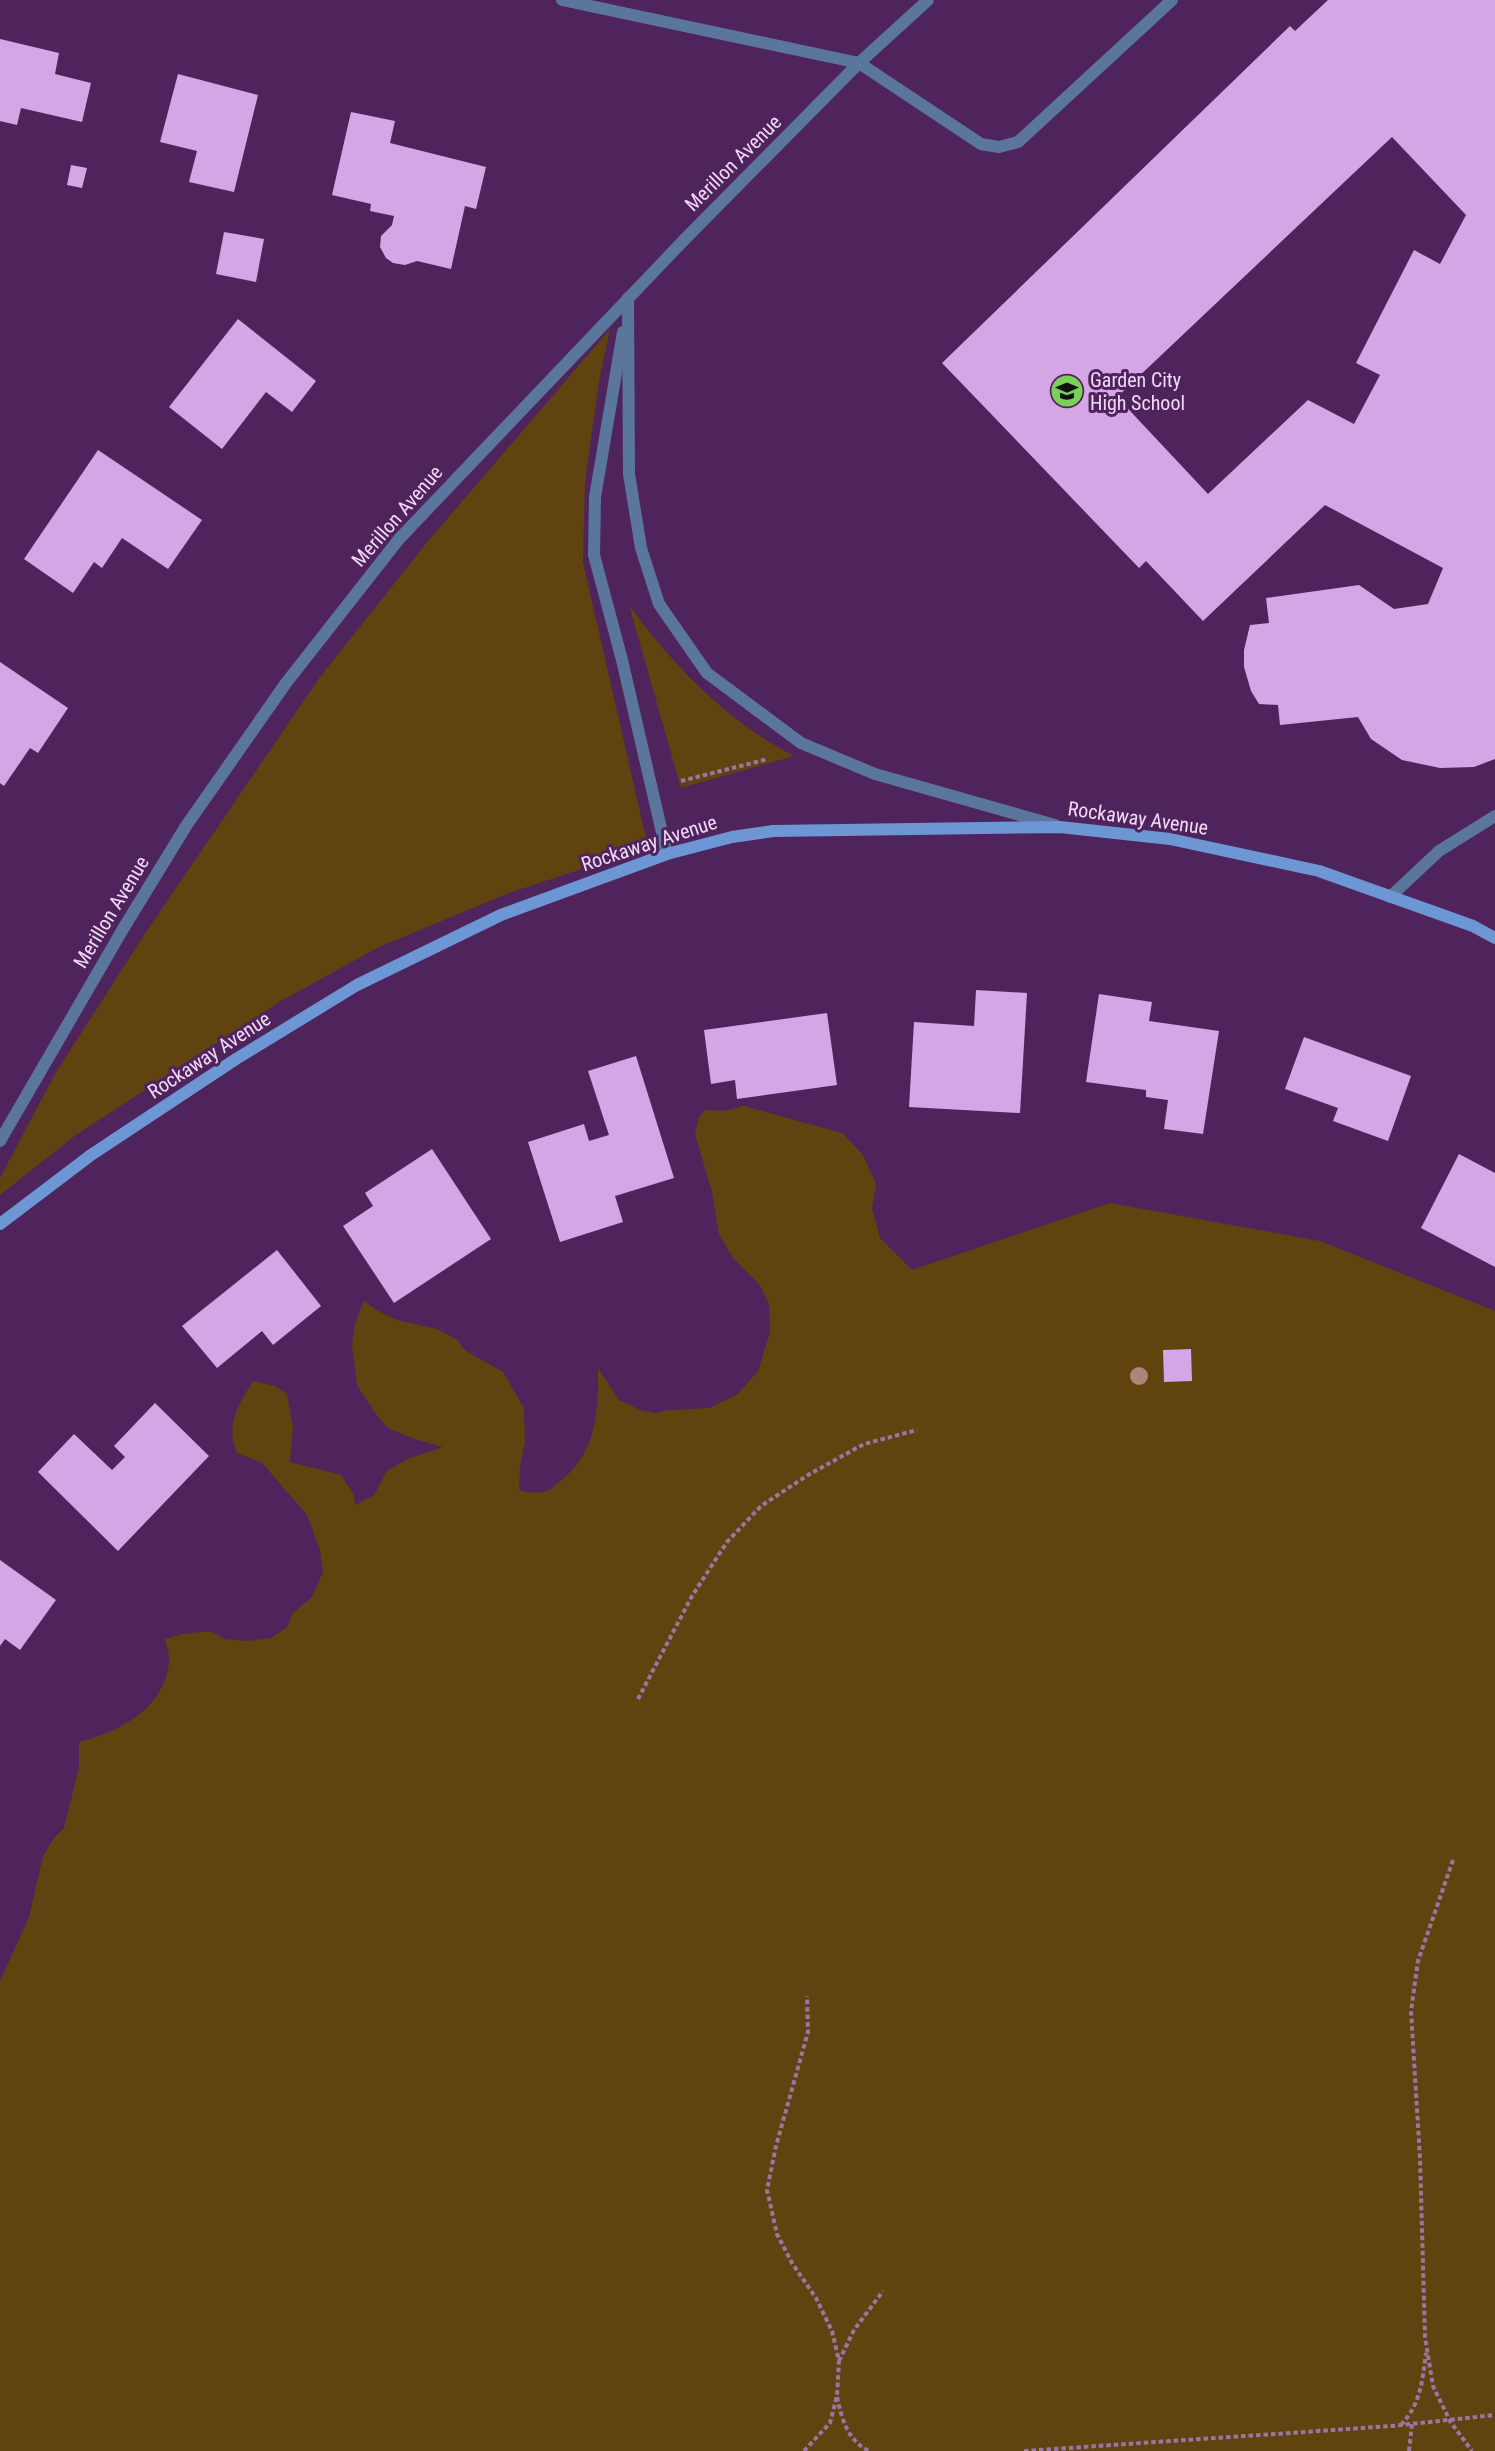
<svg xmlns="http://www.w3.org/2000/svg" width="1495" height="2451" viewBox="0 0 1495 2451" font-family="'Roboto Condensed',sans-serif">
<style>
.green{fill:#60430f}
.building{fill:#d6a5e5;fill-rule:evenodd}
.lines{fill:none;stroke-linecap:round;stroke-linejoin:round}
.path{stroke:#9976a3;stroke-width:4;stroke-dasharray:4.5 3;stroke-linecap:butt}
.service{stroke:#5b769d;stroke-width:12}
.minor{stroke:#5b769d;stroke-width:12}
.tertiary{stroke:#5b769d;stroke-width:12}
.secondary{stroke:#6d97d4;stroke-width:12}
.tree{fill:#af8479}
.labels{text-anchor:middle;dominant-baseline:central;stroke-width:6;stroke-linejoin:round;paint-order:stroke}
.street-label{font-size:20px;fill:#f2d9fa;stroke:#4f245c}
.poi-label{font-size:20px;fill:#f2d9fa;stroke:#4f245c;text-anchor:start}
</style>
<rect width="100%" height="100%" fill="#4f245c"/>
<g class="green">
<path d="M610,329l-11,52 -14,102 -2,79 65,285 -139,46 -130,54 -98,54 -205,134 -76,60v-17l55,-104 91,-142 174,-255 109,-137z"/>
<path d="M629,605c44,61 98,116 165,151l-113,32z"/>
<path d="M744,1106l98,27 21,22 13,29 -4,24 8,30 32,32 198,-67 210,38 175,70v1140h-1495v-470l29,-64 14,-61 11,-18 10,-10 15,-61v-25c40,-10 85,-33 90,-79 1,-7 -2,-16 -4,-24l18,-5 27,-3 15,8 22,2 24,-3 16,-11 6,-14 19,-16 11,-25 -3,-22 -13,-35 -45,-52 -25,-10c-12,-28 1,-48 16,-72l22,5 12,8 6,33 -3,35 51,13 13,20 1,10 19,-10 13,-24 20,-12 36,-12 -29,-8 -26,-11 -13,-15 -18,-28 -5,-39 3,-23 9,-22 14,10 19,9 40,9 19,10 10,12 37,21 21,36 1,34 -5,24 -1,24c25,6 28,3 46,-13 33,-29 33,-69 33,-109l21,32 21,10 15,3 14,-3 40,-2 29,-14 20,-23 12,-39 -1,-28 -9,-19 -27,-27 -14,-24 -7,-42 -17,-58 4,-17 6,-7 18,1z"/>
</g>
<g class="building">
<path d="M1328,0h167v759l-21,8 -34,1 -38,-8 -31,-21 -13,-22 -78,8 -2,-20 -19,-1 -8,-13 -7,-24v-17l6,-25 19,-2 -3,-25 93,-13 35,24 34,-5 15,-36 -118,-63 -122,116 -57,-60 -7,7 -197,-205 348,-337 5,5zM1392,137l74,78 -26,49 -26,-14 -58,113 24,12 -26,49 -46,-24 -100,94 -91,-97z"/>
<path d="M0,39l59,14 -4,21 36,9 -9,39 -61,-14 -4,17 -17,-4z"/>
<path d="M178,74l80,21 -24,97 -45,-10 8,-31 -37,-9z"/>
<path d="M351,112l44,9 -5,22 96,24 -10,42 -11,-3 -14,63 -34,-8 -12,4 -12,-2 -7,-5 -6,-11 1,-11 11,-11 2,-9 -24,-5 1,-7 -39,-9z"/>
<path d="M71,165l16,3 -5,20 -15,-3z"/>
<path d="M224,232l40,7 -8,43 -40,-8z"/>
<path d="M238,319l78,62 -24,31 -26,-20 -44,57 -53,-42z"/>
<path d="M98,450l104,70 -34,49 -46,-31 -20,30 -8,-6 -21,31 -49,-34z"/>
<path d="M0,662l68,46 -30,45 -8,-5 -26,38 -4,-3z"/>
<path d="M976,990l51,3 -7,120 -111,-6 5,-85 60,4z"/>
<path d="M1099,994l53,8 -3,19 70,10 -16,103 -39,-5 4,-29 -22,-3v-7l-60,-8z"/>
<path d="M827,1013l10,72 -100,14 -2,-19 -24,4 -7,-54z"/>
<path d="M1304,1037l107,39 -23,65 -55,-20 5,-13 -53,-19z"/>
<path d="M636,1056l38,122 -59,18 8,26 -63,20 -32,-100 56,-18 5,17 20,-6 -21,-64z"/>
<path d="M432,1149l59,90 -97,64 -51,-77 30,-20 -8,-13z"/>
<path d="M1459,1154l36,19v94l-74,-39z"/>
<path d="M277,1250l44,56 -48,39 -11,-14 -45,37 -35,-42z"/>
<path d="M1191,1349l1,32 -28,1 -1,-32z"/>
<path d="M155,1403l54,53 -91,95 -80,-79 36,-38 38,36 13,-13 -11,-11z"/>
<path d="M0,1560l56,40 -36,50 -15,-11 -5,7z"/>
</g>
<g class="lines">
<g class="path">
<path d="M681,781l87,-22"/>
<path d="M638,1699l54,-103 35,-54 34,-36 47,-31 56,-31 53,-14"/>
<path d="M1453,1860l-35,101 -7,50 9,147 5,179 8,49 17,35 22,30"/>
<path d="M839,2361l15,-31 29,-39"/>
<path d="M837,2397c5,22 10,43 32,54"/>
<path d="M1401,2425c20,-22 21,-43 25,-72"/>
<path d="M804,2451l26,-28 7,-27 2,-35 -7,-30 -16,-33 -24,-35 -15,-29 -10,-44 9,-44 32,-114 -1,-36"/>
<path d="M1024,2451l368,-25 103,-11"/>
<path d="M1409,2451l3,-27"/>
</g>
<g class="service">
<path d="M859,63l122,81 18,3 19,-5 154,-142"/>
<path d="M1390,897l49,-46 56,-35"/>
</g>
<path class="minor" d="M562,0l297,63"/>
<g class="tertiary">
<path d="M628,298l1,176 12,74 18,56 48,69 94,70 74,31 180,51"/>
<path d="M623,332l-28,165 -1,58 28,105 45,194"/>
<path d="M0,1141l123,-212 63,-103 100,-143 113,-144 285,-299 175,-177 69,-63"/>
</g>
<path class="secondary" d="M0,1224l91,-69 145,-96 121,-74 144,-70 166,-61 65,-17 41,-6 287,-4 110,12 149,32 154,55 22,12"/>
</g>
<circle class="tree" cx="1139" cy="1376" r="9"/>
<defs>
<g id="school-disc" transform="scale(1.725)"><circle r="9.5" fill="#7ad157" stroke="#4f245c"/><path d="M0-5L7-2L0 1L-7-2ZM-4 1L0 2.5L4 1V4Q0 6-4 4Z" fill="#111"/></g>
</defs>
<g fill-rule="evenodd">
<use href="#school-disc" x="1067" y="391"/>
</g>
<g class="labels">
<g class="street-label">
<text transform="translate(733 163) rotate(-45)">Merillon Avenue</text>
<text transform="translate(397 516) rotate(-49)">Merillon Avenue</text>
<text transform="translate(1138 818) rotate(8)">Rockaway Avenue</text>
<text transform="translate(649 843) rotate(-18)">Rockaway Avenue</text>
<text transform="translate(111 912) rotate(-59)">Merillon Avenue</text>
<text transform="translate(209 1055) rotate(-33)">Rockaway Avenue</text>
</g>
<g class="poi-label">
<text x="1090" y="380">Garden City<tspan x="1090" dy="23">High School</tspan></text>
</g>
</g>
</svg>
